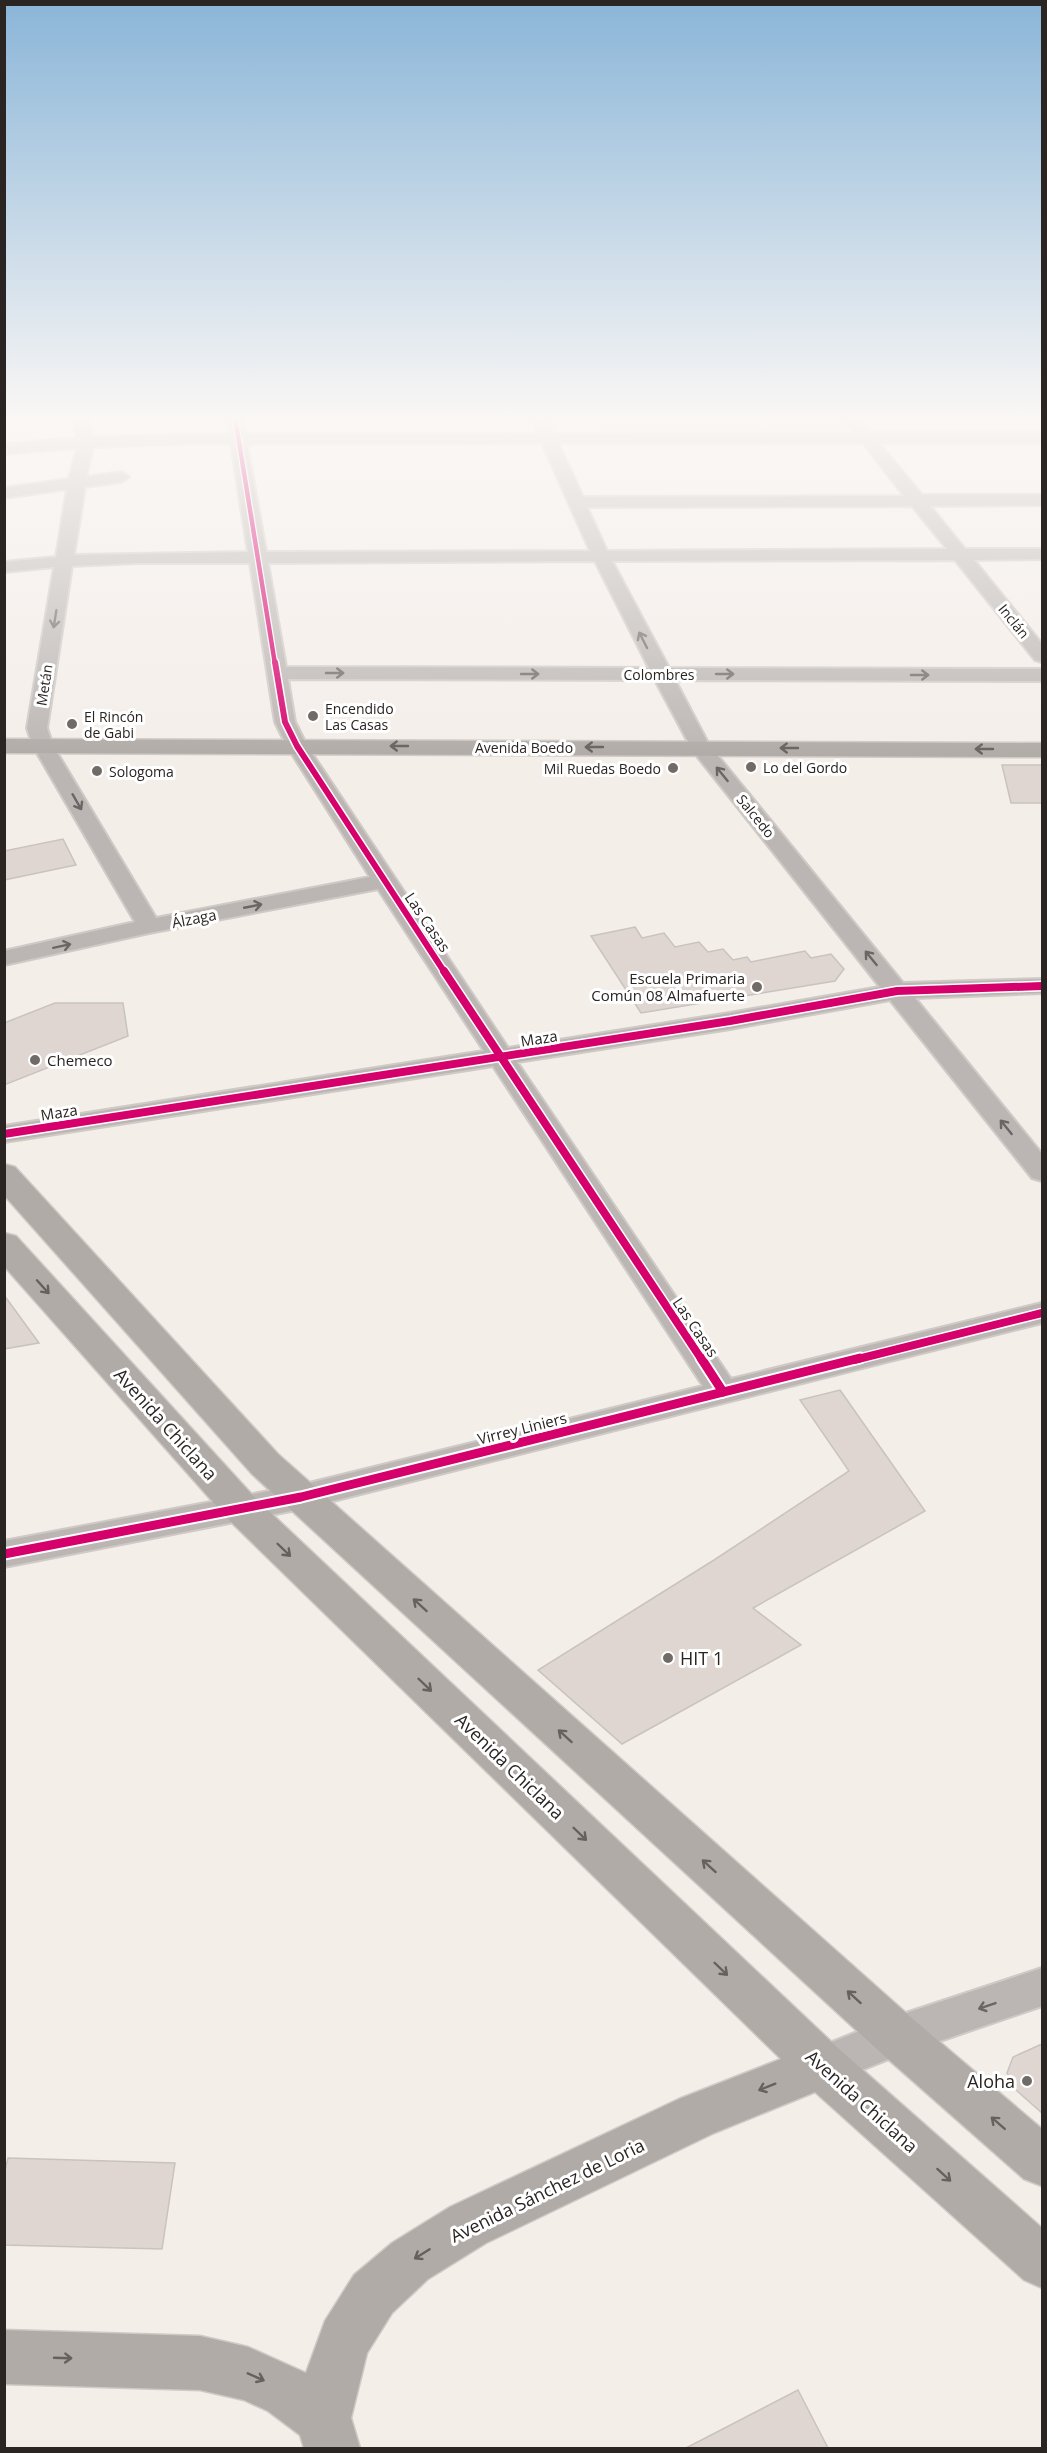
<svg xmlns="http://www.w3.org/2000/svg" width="1047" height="2453" viewBox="0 0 1047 2453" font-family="'Open Sans',sans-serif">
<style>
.building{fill:#dfd5d1;stroke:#c8c3c0;stroke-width:1.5}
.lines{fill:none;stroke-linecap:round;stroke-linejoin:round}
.minor-casing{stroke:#cfcac6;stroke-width:4}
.secondary-casing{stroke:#cfcac6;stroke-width:3}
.minor{fill:#bbb6b3;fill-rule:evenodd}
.secondary{fill:#b1aba7;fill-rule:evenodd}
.cycleway-far3-casing{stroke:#fff;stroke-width:7}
.cycleway-far2-casing{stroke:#fff;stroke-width:9}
.cycleway-far1-casing{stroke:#fff;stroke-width:11}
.cycleway-casing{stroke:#fff;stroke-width:13}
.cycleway-far3{stroke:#d6006c;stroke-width:4.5}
.cycleway-far2{stroke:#d6006c;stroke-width:6}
.cycleway-far1{stroke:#d6006c;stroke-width:8}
.cycleway{stroke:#d6006c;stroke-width:9}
.oneway{stroke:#6b6664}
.oneway2{stroke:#67615e}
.poi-dot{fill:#716b68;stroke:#fff;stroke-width:2}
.labels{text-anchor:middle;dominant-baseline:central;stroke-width:6;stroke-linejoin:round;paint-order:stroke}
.far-street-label{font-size:14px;fill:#2a2523;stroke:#fff}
.far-poi-label{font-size:14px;fill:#2a2523;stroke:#fff;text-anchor:start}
.street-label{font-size:15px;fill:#2a2523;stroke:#fff}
.poi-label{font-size:15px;fill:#2a2523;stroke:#fff;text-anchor:end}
.near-street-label{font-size:18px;fill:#2a2523;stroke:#fff}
.near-poi-label{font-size:18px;fill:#2a2523;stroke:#fff;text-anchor:start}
</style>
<rect width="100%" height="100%" fill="#f4eee9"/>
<g class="building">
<path d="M1002,765h40v38h-31z"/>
<path d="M63,839l13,26 -72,15v-29z"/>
<path d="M635,927l7,11 22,-5 11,14 24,-5 9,10 15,-3 10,11 14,-3 4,5 54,-11 6,7 20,-4 13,15 -9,12 -194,32 -50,-77z"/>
<path d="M55,1003h68l5,33 -124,49v-62z"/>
<path d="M4,1295l35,48 -35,6z"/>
<path d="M840,1390l85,121 -172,97 48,37 -179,99 -84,-74 176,-110 135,-89 -49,-71z"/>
<path d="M1042,2044v69l-27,-24 -8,-16 6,-16z"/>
<path d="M8,2158l167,5 -13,86 -158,-4v-71z"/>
<path d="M798,2390l30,58h-142z"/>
</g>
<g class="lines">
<g class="minor-casing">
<g id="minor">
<path d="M72,417h16l5,20 137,-3 -3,-17h16l3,17h292l-8,-17h16l8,17 301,-1 -13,-16h16l14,16h170v10h-163l43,52h120v10l-112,1 35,43h77v10l-68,1 68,84v18l-7,-2 -80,-100 -343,1 57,107 373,1v12l-367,-1 34,65 194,238 139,-4v14l-127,5 127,156v27l-10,-3 -142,-178 -160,29 -213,33 214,317 311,-76v20l-741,186 -297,58v-26l297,-56 402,-99 -210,-320 -489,76v-16l480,-75 -106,-162 -229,44 -145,32v-14l131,-29 -102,-176 -6,-18 27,-161 -50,5v-10l52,-5 11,-68 -63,9v-10l65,-9 8,-31 -73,6v-10l73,-6zM542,443l48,108 -324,1 -19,-108zM558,443h305l41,53 -321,1zM182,444h49l17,108 -174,3 11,-68 36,-5 8,-5 -8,-5 -35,5 7,-30zM912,506l35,43 -340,2 -20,-44zM595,561l54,107 -363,-1 -18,-104zM136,563h114l25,159 12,24 83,131 -214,41 -103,-172 -6,-18 25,-162zM288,679l367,1 38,71 187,236 -150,26 -222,35 -201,-302 -12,-24z"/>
<path d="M1042,1968v38l-143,49 -77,31 -15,-6 -6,-14 6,-14 90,-36z"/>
</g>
</g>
<g class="secondary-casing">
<g id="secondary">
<path d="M4,739l1038,4v14l-1038,-4z"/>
<path d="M4,1164l11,3 263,287 636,566 128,109v57l-18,-7 -144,-127 -628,-578 -248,-279z"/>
<path d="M4,1233l12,3 240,263 583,550 203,179v60l-18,-8 -209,-188 -101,41 -228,110 -58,36 -36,34 -25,40 -16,65 9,30h-56l-4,-13 -32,-24 -24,-11 -44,-10 -196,-6v-54l196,6 48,11 58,26 19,-52 29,-46 38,-32 58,-36 229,-108 102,-40 -553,-540 -224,-253z"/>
</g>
</g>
<use href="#minor" class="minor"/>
<use href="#secondary" class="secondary"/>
<g class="cycleway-far3-casing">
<path id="cycleway-far3" d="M235,417l40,247"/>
</g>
<g class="cycleway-far2-casing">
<path id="cycleway-far2" d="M275,662l10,60 12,24 148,227"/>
</g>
<g class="cycleway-far1-casing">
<g id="cycleway-far1">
<path d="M444,971l258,389"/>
<path d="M4,1134l726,-113 167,-30 145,-5"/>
<path d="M854,1360l188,-47"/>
</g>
</g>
<g class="cycleway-casing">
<g id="cycleway">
<path d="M701,1358l22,34"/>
<path d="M4,1554l297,-57 559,-139"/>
</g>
</g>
<use href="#cycleway-far3" class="cycleway-far3"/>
<use href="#cycleway-far2" class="cycleway-far2"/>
<use href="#cycleway-far1" class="cycleway-far1"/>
<use href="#cycleway" class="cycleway"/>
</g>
<defs><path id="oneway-shaft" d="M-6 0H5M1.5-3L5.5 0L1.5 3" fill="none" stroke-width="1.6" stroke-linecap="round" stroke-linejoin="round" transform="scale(1.5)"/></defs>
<g class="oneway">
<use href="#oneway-shaft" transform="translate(55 619) rotate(99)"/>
<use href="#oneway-shaft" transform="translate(643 640) rotate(-117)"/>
<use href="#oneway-shaft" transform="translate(335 673)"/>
<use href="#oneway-shaft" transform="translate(530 674)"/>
<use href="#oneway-shaft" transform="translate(725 674)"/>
<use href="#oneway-shaft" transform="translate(920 675)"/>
<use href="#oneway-shaft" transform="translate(722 774) rotate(-129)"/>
<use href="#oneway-shaft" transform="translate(77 802) rotate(60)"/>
<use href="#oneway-shaft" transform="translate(253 906) rotate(-11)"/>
<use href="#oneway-shaft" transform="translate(62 946) rotate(-12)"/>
<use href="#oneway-shaft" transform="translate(871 958) rotate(-129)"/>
<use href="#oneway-shaft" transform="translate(1006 1127) rotate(-129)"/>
<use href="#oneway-shaft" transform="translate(987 2006) rotate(161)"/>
</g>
<g class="oneway2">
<use href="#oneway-shaft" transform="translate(399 746) rotate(-180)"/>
<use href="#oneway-shaft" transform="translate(594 747) rotate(-180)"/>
<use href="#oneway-shaft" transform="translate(789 748) rotate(-180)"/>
<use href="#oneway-shaft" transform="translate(984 749) rotate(-180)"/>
<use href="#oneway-shaft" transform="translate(43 1287) rotate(48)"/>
<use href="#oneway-shaft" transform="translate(284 1550) rotate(44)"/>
<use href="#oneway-shaft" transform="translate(420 1605) rotate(-138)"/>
<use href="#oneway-shaft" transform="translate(425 1685) rotate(44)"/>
<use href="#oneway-shaft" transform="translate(565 1736) rotate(-138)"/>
<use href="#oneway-shaft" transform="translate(580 1834) rotate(44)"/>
<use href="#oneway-shaft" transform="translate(709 1866) rotate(-138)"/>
<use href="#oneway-shaft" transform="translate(721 1969) rotate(44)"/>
<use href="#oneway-shaft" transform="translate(854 1997) rotate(-138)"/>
<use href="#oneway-shaft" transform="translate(767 2087) rotate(158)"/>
<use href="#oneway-shaft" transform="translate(998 2123) rotate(-139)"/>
<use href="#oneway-shaft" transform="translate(944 2175) rotate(42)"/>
<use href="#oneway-shaft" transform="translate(422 2254) rotate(148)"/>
<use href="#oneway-shaft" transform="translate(63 2358) rotate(2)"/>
<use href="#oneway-shaft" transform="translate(256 2377) rotate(24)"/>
</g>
<linearGradient id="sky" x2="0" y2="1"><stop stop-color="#8ab5d8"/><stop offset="0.55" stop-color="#faf7f5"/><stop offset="1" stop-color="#faf7f5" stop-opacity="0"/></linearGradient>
<rect width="1047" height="760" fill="url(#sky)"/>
<g class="poi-dot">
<circle cx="313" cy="716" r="6"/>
<circle cx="72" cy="724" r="6"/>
<circle cx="751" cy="767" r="6"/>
<circle cx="673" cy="768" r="6"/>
<circle cx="97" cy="771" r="6"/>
<circle cx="757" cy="987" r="6"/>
<circle cx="35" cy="1060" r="6"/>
<circle cx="668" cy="1658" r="6"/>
<circle cx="1027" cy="2081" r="6"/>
</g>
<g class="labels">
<g class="far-street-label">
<text transform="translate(1014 621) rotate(51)">Inclán</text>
<text x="659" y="674">Colombres</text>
<text transform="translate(44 685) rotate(-81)">Metán</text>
<text x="524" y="747">Avenida Boedo</text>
<text transform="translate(756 816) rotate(51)">Salcedo</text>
</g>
<g class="far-poi-label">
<text x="325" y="708">Encendido<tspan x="325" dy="16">Las Casas</tspan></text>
<text x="84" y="716">El Rincón<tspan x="84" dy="16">de Gabi</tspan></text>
<text x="763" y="767">Lo del Gordo</text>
<text x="661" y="768" text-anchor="end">Mil Ruedas Boedo</text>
<text x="109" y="771">Sologoma</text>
</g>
<g class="street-label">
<text transform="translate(194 918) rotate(-11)">Álzaga</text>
<text transform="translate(428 922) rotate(56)">Las Casas</text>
<text transform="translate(539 1038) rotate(-9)">Maza</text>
<text transform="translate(59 1112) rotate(-9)">Maza</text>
<text transform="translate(696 1327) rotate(56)">Las Casas</text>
<text transform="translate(522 1428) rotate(-14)">Virrey Liniers</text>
</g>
<g class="poi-label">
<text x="745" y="978">Escuela Primaria<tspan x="745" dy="17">Común 08 Almafuerte</tspan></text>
<text x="47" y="1060" text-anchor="start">Chemeco</text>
</g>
<g class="near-street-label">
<text transform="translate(166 1424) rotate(48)">Avenida Chiclana</text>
<text transform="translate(510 1766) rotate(44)">Avenida Chiclana</text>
<text transform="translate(862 2101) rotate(42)">Avenida Chiclana</text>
<text transform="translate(547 2190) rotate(-26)">Avenida Sánchez de Loria</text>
</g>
<g class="near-poi-label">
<text x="680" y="1658">HIT 1</text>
<text x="1015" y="2081" text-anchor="end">Aloha</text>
</g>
</g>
<rect width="1047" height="2453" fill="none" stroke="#2a2523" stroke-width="12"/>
</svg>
